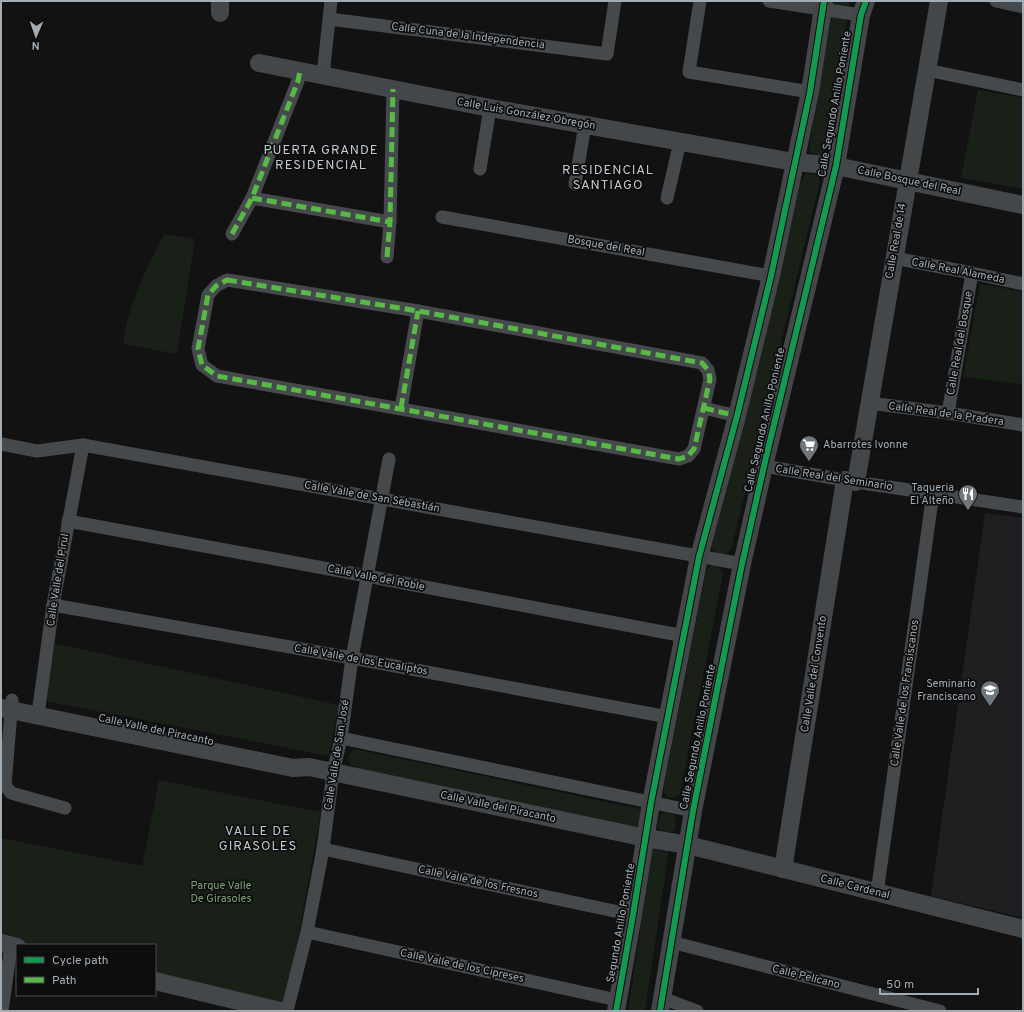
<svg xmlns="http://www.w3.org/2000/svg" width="1024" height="1012" viewBox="0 0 1024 1012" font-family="Overpass,sans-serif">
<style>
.built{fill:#1f1f21}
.green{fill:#192018}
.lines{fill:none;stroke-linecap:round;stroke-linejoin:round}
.street{stroke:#46494c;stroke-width:13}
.secondary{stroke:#44474a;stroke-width:18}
.quiet{stroke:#58b947;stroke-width:5;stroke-dasharray:10 5;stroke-linecap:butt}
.cycleway-casing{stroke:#0d0d0e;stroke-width:8}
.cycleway{stroke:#139951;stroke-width:6}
.labels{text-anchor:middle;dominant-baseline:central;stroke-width:3.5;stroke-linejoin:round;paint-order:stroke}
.street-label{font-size:11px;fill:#a1adb6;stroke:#0d0d0e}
.poi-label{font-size:11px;fill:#a1adb6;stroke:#0d0d0e;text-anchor:end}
.park-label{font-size:11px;fill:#7fa376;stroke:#0d0d0e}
.quarter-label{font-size:13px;letter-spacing:1px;fill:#c3cad1;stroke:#0d0d0e}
</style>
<rect width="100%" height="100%" fill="#121213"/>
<path class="built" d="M985,513l38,5v400l-92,-22z"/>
<g class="green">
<path d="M833,1h17l-25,148 -3,6 -7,1 -5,-5v-8z"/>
<path d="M978,90l45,8v91l-62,-11z"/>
<path d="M805,174h8l6,2v9l-87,362 -6,8h-9l-6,-7 49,-187 40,-178z"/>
<path d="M164,234l31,5 -18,115 -54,-10c5,-41 23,-73 41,-110z"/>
<path d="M980,284l43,8v92l-60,-7z"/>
<path d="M711,566h7l5,8 -43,220 -6,4 -6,-1 -5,-6 43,-220z"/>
<path d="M48,642l291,63 -10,51 -289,-56z"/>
<path d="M355,749l284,60 5,6 -2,13 -283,-58 -10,-7 -1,-6 3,-5z"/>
<path d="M159,780l135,27 27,5 -35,193 -131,-30v-30h-130l-24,-5v-102l141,28z"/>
<path d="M665,812l5,1 5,3 1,9 -3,7h-11l-5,-4 3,-12z"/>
<path d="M653,847l14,2 1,6 -23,156h-17z"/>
</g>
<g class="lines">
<g class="street">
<path d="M700,1l-11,71 121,20"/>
<path d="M769,1l92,14"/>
<path d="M996,1l27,6"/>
<path d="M329,19l278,35 8,-53"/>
<path d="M927,70l96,20"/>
<path d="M323,75l8,-74"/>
<path d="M480,169l10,-61"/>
<path d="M575,184l10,-59"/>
<path d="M252,198l138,24"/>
<path d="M667,198l13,-56"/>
<path d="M442,217l329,59"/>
<path d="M232,234l20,-36 46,-117 2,-10"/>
<path d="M387,257l3,-35 3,-133"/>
<path d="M894,258l78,15 51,11"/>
<path d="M227,280l191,31 284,52 6,7 2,9 -16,70 -6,7 -9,3 -462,-83 -15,-11 -4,-16 10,-54 8,-9z"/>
<path d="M869,403l79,10 75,12"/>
<path d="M401,408l17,-97"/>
<path d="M704,408l33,8"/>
<path d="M948,413l24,-140"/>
<path d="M1,444l36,7 46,-6 659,119"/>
<path d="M764,466l92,16 167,25"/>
<path d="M68,521l299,55 317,60"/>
<path d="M53,605l299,53 316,59"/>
<path d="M12,700l-7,85 6,8 54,15"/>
<path d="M36,716l3,-9 14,-102 30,-160"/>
<path d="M341,738l352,73"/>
<path d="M323,849l310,66"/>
<path d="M877,893l56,-400"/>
<path d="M307,932l310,68"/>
<path d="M671,942l269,69"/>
<path d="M662,998l35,13"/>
<path d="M2,1011l9,-65"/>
<path d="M287,1011l20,-79 16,-83 10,-76 8,-35 11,-80 37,-199"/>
</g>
<g class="secondary">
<path d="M220,13v-12"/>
<path d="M259,63l231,45 304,54 42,4 187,39"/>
<path d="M856,482l83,-481"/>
<path d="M1,708l292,60 16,-1 337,71 42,7 335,84"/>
<path d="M783,869l62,-389"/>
<path d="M1,943l16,4"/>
<path d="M155,981l125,30"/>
<path d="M616,1011l17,-96 18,-112 48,-246 38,-141 34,-140 39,-184 14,-91"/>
<path d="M660,1011l33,-200 49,-247 22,-98 72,-300 25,-151 5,-14"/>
</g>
<g class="quiet">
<path d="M252,198l138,24"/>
<path d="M232,234l20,-36 46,-117 2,-10"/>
<path d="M387,257l3,-35 3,-133"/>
<path d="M227,280l191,31 284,52 6,7 2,9 -16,70 -6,7 -9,3 -462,-83 -15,-11 -4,-16 10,-54 8,-9z"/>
<path d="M401,408l17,-97"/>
<path d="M704,408l33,8"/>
</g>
<g class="cycleway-casing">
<g id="cycleway">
<path d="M616,1011l17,-96 18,-112 48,-246 38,-141 34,-140 39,-184 14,-91"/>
<path d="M660,1011l33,-200 49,-247 22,-98 72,-300 25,-151 5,-14"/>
</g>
</g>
<use href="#cycleway" class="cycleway"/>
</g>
<defs>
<g id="supermarket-pin" transform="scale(1)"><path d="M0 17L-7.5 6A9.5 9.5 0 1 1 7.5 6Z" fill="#6f777d" stroke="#0d0d0e"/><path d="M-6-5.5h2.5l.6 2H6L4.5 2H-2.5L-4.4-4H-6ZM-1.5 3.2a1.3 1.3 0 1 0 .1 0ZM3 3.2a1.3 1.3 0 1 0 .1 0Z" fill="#fff"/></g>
<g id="restaurant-pin" transform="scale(1)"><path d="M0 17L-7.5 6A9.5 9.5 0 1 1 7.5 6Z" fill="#6f777d" stroke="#0d0d0e"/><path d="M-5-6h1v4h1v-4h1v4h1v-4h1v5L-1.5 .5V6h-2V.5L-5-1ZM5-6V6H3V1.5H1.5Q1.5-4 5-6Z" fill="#fff"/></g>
<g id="university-pin" transform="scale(1)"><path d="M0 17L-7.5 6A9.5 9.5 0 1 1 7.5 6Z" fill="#6f777d" stroke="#0d0d0e"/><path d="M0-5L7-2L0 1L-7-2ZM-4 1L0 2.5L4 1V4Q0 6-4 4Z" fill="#fff"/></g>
</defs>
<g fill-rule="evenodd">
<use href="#supermarket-pin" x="809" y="445"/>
<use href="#restaurant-pin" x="968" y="494"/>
<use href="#university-pin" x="990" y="690"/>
</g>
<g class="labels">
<g class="street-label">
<text transform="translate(468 36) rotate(7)">Calle Cuna de la Independencia</text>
<text transform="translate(835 104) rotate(-80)">Calle Segundo Anillo Poniente</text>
<text transform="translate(526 114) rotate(10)">Calle Luis González Obregón</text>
<text transform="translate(909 181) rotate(12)">Calle Bosque del Real</text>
<text transform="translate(896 241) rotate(-80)">Calle Real de 14</text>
<text transform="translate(606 246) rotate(10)">Bosque del Real</text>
<text transform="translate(958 271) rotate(11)">Calle Real Alameda</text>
<text transform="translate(960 343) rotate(-80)">Calle Real del Bosque</text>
<text transform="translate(946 414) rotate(8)">Calle Real de la Pradera</text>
<text transform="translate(765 420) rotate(-77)">Calle Segundo Anillo Poniente</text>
<text transform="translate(834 478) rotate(9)">Calle Real del Seminario</text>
<text transform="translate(372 497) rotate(10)">Calle Valle de San Sebastián</text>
<text transform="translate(376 578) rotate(11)">Calle Valle del Roble</text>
<text transform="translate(58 580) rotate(-81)">Calle Valle del Pirul</text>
<text transform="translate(361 660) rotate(10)">Calle Valle de los Eucaliptos</text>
<text transform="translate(814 674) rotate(-81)">Calle Valle del Convento</text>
<text transform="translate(905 693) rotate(-82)">Calle Valle de los Fransiscanos</text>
<text transform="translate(156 730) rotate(12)">Calle Valle del Piracanto</text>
<text transform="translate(698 737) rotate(-79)">Calle Segundo Anillo Poniente</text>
<text transform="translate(337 755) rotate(-81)">Calle Valle de San José</text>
<text transform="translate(498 807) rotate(12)">Calle Valle del Piracanto</text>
<text transform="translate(478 882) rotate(12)">Calle Valle de los Fresnos</text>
<text transform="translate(855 887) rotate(14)">Calle Cardenal</text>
<text transform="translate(621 923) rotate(-80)">Segundo Anillo Poniente</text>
<text transform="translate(462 966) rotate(12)">Calle Valle de los Cipreses</text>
<text transform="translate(806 977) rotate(14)">Calle Pelícano</text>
</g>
<g class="poi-label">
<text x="823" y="445" text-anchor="start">Abarrotes Ivonne</text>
<text x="954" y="488">Taqueria<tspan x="954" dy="13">El Alteño</tspan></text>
<text x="976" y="684">Seminario<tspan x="976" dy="13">Franciscano</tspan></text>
</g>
<g class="park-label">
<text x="221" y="886">Parque Valle<tspan x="221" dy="13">De Girasoles</tspan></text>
</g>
<g class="quarter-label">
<text x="321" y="151">PUERTA GRANDE<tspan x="321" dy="15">RESIDENCIAL</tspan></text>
<text x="608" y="171">RESIDENCIAL<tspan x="608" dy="15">SANTIAGO</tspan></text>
<text x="258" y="832">VALLE DE<tspan x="258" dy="15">GIRASOLES</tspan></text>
</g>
</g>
<rect width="1024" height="1012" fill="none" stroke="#a1adb6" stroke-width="4"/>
<rect x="16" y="944" width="140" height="52" fill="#0d0d0e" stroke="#484d51"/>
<rect x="24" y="957" width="20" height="6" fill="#139951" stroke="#484d51"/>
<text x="52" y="964" font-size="12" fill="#a1adb6">Cycle path</text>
<rect x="24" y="977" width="20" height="6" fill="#58b947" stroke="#484d51"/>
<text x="52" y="984" font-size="12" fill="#a1adb6">Path</text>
<g transform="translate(36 36) rotate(182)" stroke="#0d0d0e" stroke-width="3" paint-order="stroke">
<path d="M0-3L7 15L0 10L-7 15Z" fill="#a1adb6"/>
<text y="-6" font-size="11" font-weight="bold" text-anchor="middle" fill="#a1adb6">N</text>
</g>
<path d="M880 988v6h98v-6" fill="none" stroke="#a1adb6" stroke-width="2"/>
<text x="886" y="988" font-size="12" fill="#a1adb6" stroke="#0d0d0e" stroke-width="3" paint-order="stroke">50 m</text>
</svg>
